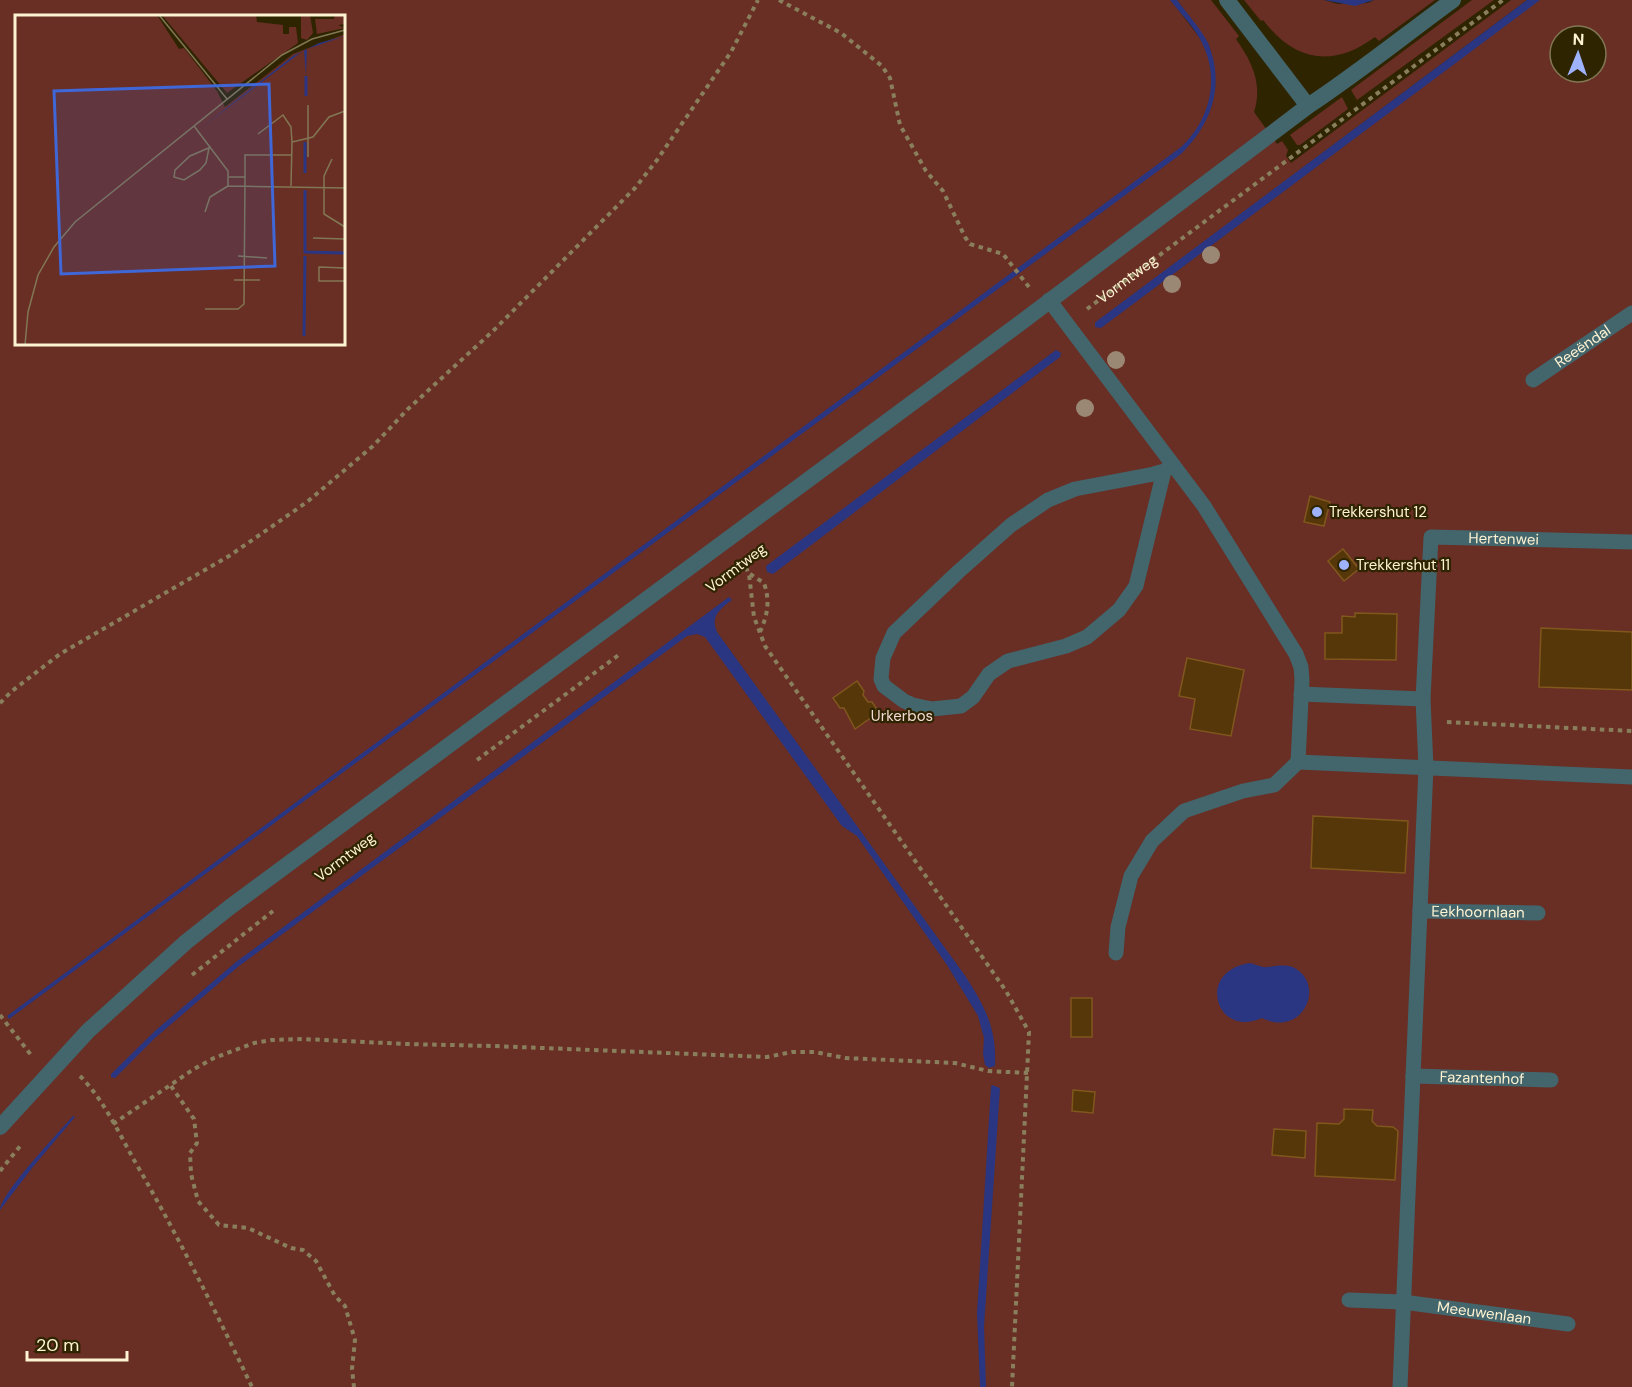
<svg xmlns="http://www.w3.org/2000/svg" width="1632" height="1387" viewBox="0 0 1632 1387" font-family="'DM Sans',sans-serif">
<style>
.green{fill:#692e24;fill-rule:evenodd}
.water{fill:#2a3681}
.building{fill:#563709;stroke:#80571d;stroke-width:1.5}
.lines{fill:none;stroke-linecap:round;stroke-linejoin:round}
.path{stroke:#8a7f5d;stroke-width:4;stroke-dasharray:4.5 4.5;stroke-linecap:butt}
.service{stroke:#43656c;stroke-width:15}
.minor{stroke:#43656c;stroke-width:16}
.tree{fill:#9b8874}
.poi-dot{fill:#9fb3fd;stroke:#2f2400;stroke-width:2}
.labels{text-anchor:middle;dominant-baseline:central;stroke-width:4.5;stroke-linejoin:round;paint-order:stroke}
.street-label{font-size:15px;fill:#fef3d2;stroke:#2f2400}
.poi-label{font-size:15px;fill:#fef3d2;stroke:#2f2400;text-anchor:start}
.park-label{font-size:15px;fill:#f4d9d3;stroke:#2f2400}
.inset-river{fill:none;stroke:#2a3681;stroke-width:3}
.inset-road{fill:none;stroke:#827754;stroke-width:1.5}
.view{fill:#3f67d7;fill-opacity:0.15;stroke:#3f67d7;stroke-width:3}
.inset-edge{fill:none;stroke:#fef3d2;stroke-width:3}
</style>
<rect width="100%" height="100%" fill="#2f2400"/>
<g class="green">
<path d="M0,0h1171l40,53 -3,-10 -31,-43h34l28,36 -3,3c16,23 27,45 18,73l23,32 5,-3 6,9 -2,6 5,7 220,-163h16l-230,172 235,-172h100v1387h-1632zM16,16h328v328h-328zM1560,36h36v36h-36z"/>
<path d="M1244,0h80l14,4 30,-1 6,-3h61l-56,41 -4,-4c-42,31 -80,25 -112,-17l-2,1z"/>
<path d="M1472,0h22l-137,100 -6,-10z"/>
<path d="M1342,97l6,12 -48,36h-3l-7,-10z"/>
</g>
<g class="water">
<path d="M1170,0h7c10,13 22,27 30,41 3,5 4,12 6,17 9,38 -6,70 -32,96l-1172,865 -2,-3 1174,-869c28,-26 39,-66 22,-102 -7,-16 -22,-31 -33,-45z"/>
<path d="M1324,0h50l-19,6z"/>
<path d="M1527,0h13l-439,328 -6,-1v-4l2,-2z"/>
<path d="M1056,350l5,3 -1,4 -287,217 -6,-2 -1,-6z"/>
<path d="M729,597l3,3c-12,9 -22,16 -15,32l249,345c19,30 31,52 29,89l-6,2 -4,-3 -2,-11 1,-16 -6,-22 -31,-51 -90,-129 -15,-10 -137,-189 -8,-3 -10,2 -448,330 -84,72 -40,40 -4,-1v-3l45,-44 80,-68z"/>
<path d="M1250,963c5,1 13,5 17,4 12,-1 22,-4 32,4 25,20 1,66 -37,47 -46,21 -67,-47 -12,-55z"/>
<path d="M992,1085l8,3 -16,239 2,60h-6l-3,-74 14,-226z"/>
<path d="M73,1116l2,1 -43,51 -32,42c0,-16 60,-79 73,-94z"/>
</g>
<g class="building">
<path d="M1310,496l20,6 -6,24 -20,-4z"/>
<path d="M1343,549l16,20 -15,12 -16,-20z"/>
<path d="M1355,613l42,1 -1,46 -71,-1v-26h17v-17l13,1z"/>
<path d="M1541,628l91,4v58l-93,-3z"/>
<path d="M1187,658l57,12 -13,66 -41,-7 5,-30 -16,-3z"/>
<path d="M857,681l7,10 -1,4 5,7h4l7,10 -24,17 -11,-21h-4l-7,-10z"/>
<path d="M1313,816l95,5 -3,52 -94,-5z"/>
<rect x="1071" y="998" width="21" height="39"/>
<path d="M1073,1090l22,2 -2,21 -21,-2z"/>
<path d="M1344,1109l29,1 -1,11 5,5 16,1 5,4 -3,49 -80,-4 2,-53 22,1 5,-5z"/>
<path d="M1274,1129l32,2 -1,27 -33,-3z"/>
</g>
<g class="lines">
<g class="path">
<path d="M779,0l62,33 41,33 8,12 10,47 26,46 17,20 22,46 5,7 33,10 26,33"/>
<path id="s1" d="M1087,309l416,-309"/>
<path d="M742,559l7,15 5,43 11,29 241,345 23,41 -17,355"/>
<path d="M750,574l14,9c6,18 4,31 -4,49"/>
<path d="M0,703l12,-12 48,-37 169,-98 45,-31 33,-23 66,-56 35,-37 85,-78 142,-143 22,-28 74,-108 27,-52"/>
<path d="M1447,722l185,9"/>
<path d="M477,760l143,-106"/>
<path d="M192,975l81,-64"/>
<path d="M0,1015l31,40"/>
<path d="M80,1076c23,23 38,55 54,84 43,74 81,150 118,227"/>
<path d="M171,1086l23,33 3,24 -7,10 1,21 7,27 21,24 29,3 43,20 12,2 13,11 19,35 10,10 10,34 -3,29 2,18"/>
<path d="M113,1124l81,-55 20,-11 40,-15 18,-3 31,-1 103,5 87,2 274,11 25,-5h23l30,6 110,5 33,8 40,2"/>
<path d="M0,1171l21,-26"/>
</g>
<g class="service">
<path d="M1049,300l155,206 92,148 5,13 1,13 -4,82 334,15"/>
<path id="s2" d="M1533,380l99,-67"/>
<path d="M1164,471l-28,115 -17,24 -32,27 -21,9 -58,15 -19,13 -16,23 -12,9 -29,3 -19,-4 -9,-4 -20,-15 -3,-7 2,-21 11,-25 64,-61 53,-47 37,-25 27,-11 79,-15 10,-3 9,-6"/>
<path id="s3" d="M1301,694l122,5 8,-162 201,5"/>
<path id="s4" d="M1420,911l118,2"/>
<path d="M1116,953l2,-26 13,-51 21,-35 32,-30 59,-20 31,-6 24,-23"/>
<path id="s5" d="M1413,1076l138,4"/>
<path id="s6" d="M1349,1300l54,2 165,22"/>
<path d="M1400,1387l26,-620 -3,-68"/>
</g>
<g class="minor">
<path d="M1227,0l81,106"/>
<path d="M0,1127l88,-96 98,-89 44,-35 789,-583 289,-218c50,-33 97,-71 145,-106"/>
</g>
</g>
<g class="tree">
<circle cx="1211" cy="255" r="9"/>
<circle cx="1172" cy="284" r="9"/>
<circle cx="1116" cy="360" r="9"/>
<circle cx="1085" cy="408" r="9"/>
</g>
<g class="poi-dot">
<circle cx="1317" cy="512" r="6"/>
<circle cx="1344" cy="565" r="6"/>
</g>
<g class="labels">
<g class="street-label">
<text stroke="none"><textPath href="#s1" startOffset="50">Vormtweg</textPath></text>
<text stroke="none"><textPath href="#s2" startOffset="60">Reeëndal</textPath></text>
<text stroke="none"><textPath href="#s3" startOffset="357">Hertenwei</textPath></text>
<text transform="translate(736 568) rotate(-37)">Vormtweg</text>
<text transform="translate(345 857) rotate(-37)">Vormtweg</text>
<text stroke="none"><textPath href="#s4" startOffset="58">Eekhoornlaan</textPath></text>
<text stroke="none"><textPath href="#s5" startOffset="69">Fazantenhof</textPath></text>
<text stroke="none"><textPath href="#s6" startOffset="136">Meeuwenlaan</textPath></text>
</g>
<g class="poi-label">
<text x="1329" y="512">Trekkershut 12</text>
<text x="1356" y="565">Trekkershut 11</text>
</g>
<g class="park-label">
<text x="902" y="716">Urkerbos</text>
</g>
</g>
<g transform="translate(15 15)">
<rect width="330" height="330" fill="#2f2400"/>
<path d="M0,0h142l22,34 5,-1 33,43 8,16 68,-53 52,-20v311h-330zM147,0h94l1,7 26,3v9h6v-7h7l2,16 -71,50zM286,0h9l3,18 -6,7 -6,-2zM320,0h10v9l-7,1 7,3 -28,6 -2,-15h19z" fill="#692e24"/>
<path d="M330,21l-38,13 -1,27 -2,-26 -104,79 93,-73 26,-13z" fill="#2a3681"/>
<path class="inset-river" d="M291,61v20M290,158v-31M290,175v62l40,1M289,321l1,-80"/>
<path class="inset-road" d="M144,0l68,84M179,111l34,45v15l117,2M243,119l25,-19 8,12 1,15M194,133l-3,15 -6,7 -16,10 -10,-3 1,-7 15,-14 21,-9M293,142v-52M317,144l-8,17v38l21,13M214,162h16v-22h46M276,171l1,-44 21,-5 16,-20 16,-6M190,197l5,-15 18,-11M298,223l32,1M223,241l29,2M330,253l-26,-1v14h26M219,265h26M190,294h33l6,-5 1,-127M10,330l3,-33 10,-37 16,-28 21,-25 207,-167 30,-16 33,-9"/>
<path class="view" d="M254,69l6,182 -214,8 -7,-183z"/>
<rect width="330" height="330" class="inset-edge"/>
</g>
<g transform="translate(1578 54) rotate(2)"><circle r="28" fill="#2f2400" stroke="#827754" stroke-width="1.5"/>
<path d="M0-4.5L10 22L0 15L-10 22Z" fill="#9fb3fd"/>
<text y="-9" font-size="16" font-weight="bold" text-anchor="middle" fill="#fef3d2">N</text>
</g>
<path d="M27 1351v9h100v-9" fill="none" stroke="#fef3d2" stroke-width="3"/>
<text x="36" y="1351" font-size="18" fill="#fef3d2" stroke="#2f2400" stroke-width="4.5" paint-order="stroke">20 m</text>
</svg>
